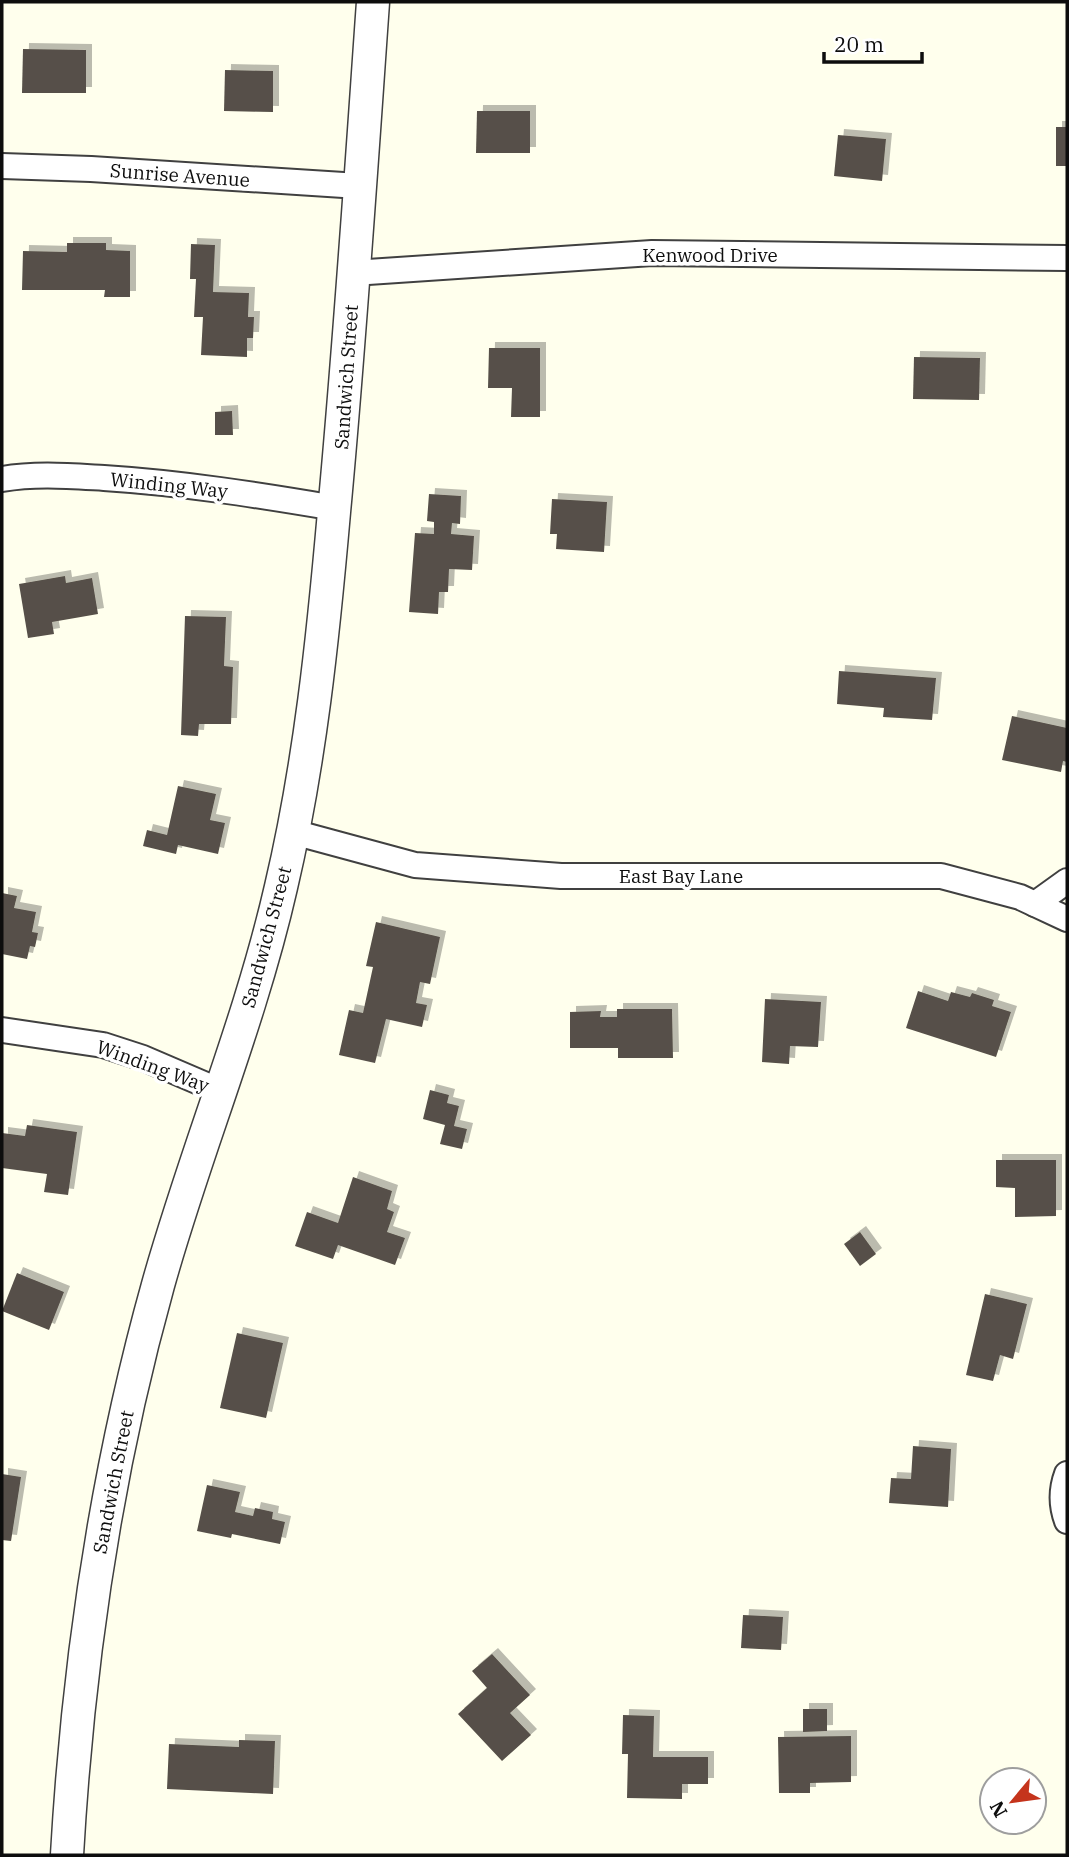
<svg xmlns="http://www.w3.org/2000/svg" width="1069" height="1857" viewBox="0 0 1069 1857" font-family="'IBM Plex Serif',serif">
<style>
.building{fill:#565048;filter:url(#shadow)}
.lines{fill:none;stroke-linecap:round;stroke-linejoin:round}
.minor-casing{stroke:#404040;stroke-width:28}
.tertiary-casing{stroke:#404040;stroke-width:35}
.minor{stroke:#fff;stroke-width:24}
.tertiary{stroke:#fff;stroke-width:32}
.labels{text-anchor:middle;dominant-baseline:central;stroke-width:7;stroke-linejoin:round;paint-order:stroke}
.street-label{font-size:19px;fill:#0d0d0d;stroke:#fff}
</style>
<defs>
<filter id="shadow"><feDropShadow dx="6" dy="-6" stdDeviation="0" flood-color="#0004"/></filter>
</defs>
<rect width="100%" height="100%" fill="#ffffed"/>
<g class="building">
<path d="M23,49l63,1v43h-64z"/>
<path d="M225,70l48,1v41l-49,-1z"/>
<path d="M477,111h53v42h-54z"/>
<rect x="1056" y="127" width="11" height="39"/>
<path d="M838,135l48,4 -4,42 -48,-5z"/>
<path d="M67,243h39v7l24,1v46h-26l1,-7h-83l1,-39 44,1z"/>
<path d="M191,244l24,1 -2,47 36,1 -1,24h6l-1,21h-6v19l-46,-2 2,-38h-9l2,-38h-6z"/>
<path d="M489,348h51v69h-29l1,-29h-24z"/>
<path d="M914,357l66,1 -1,42 -66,-1z"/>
<path d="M232,411l1,24h-18v-23z"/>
<path d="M429,494l32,2 -1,28 -8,-1 -1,11 23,2 -2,34 -23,-1 -1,23h-9l-1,22 -29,-2 6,-79 19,1v-12l-7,-1z"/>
<path d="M552,499l55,3 -3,50 -48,-3 1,-15h-7z"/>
<path d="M65,576l1,7 26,-5 6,36 -46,8 2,12 -26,4 -9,-54z"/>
<path d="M185,616l41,1 -2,49 9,1 -2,57h-32l-1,12 -17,-1z"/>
<path d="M839,671l97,7 -4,42 -49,-3 1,-9 -47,-4z"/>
<path d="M1012,716l55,12v34l-4,-1 -2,11 -59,-12z"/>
<path d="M178,786l38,8 -6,26 15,3 -7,31 -40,-9 -2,9 -33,-8 4,-16 20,5z"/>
<path d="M2,893l15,3 -3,12 22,4 -4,20 6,1 -3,14 -5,-1 -3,13 -25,-5z"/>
<path d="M376,922l64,15 -10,47 -10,-2 -4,21 11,2 -5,22 -36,-8 -11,44 -36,-8 10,-45 14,3 10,-46 -7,-1z"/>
<path d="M918,991l30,10 3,-9 19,5 2,-4 22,7 -2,6 19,6 -15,45 -90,-29z"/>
<path d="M765,999l56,3 -3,45 -28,-1 -1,18 -27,-2z"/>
<path d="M617,1009h55l1,49h-55v-10h-48v-36l31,-1 -1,6h17z"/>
<path d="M430,1090l19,5 -2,8 12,3 -5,20 13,3 -5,20 -22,-5 5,-19 -22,-6z"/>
<path d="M27,1125l50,7 -9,63 -24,-3 3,-18 -45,-6v-35l23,3z"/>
<path d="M996,1160h60v56l-41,1v-29l-19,-1z"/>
<path d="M353,1177l39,14 -5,18 7,3 -7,20 18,6 -10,27 -57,-20 -5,14 -38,-13 12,-34 31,11z"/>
<path d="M860,1232l16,22 -16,12 -16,-22z"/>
<path d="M17,1273l47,19 -15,38 -47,-19z"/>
<path d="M985,1294l42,10 -14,55 -13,-4 -7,26 -27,-6z"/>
<path d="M237,1333l46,10 -17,75 -46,-10z"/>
<path d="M913,1446l38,3 -3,58 -59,-4 2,-25 20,1z"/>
<path d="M2,1474l19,3 -10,64 -9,-1z"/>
<path d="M207,1485l33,7 -5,20 18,4 2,-8 18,4 -1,7 13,3 -5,22 -48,-10 -1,4 -34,-7z"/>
<path d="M743,1615l40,2 -2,33 -40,-2z"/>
<path d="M492,1654l38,41 -20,18 21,22 -29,26 -44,-47 29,-26 -15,-17z"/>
<path d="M803,1709h24v22l-24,1z"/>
<path d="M623,1715l31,1 -1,41h55v27h-26v15l-55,-1 1,-44h-6z"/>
<path d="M851,1736v46l-41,1v10h-31l-1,-56z"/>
<path d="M239,1740l36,1 -2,53 -106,-5 2,-45 70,3z"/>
</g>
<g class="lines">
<g class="minor-casing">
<g id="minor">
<path d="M2,166l89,3 268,17"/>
<path d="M353,273l299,-20 415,5"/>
<path d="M2,479c34,-6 68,-3 102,-1 78,5 154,17 231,30"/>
<path d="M293,832l122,33 146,11h380l79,21 47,22"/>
<path d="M1035,904l32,-23"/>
<path d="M2,1030l101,15 40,13 77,33"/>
<path d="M1067,1474c-6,16 -6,31 0,47"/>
</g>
</g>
<g class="tertiary-casing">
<path id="tertiary" d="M67,1855c11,-192 39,-384 91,-570 37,-133 92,-262 123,-398 29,-123 42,-249 53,-375 16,-170 27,-340 39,-510"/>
</g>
<use href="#minor" class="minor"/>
<use href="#tertiary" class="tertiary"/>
</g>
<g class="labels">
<g class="street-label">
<text transform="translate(180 175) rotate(4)">Sunrise Avenue</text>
<text x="710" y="255">Kenwood Drive</text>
<text transform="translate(346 377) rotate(-86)">Sandwich Street</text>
<text transform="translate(169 485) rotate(6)">Winding Way</text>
<text x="681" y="876">East Bay Lane</text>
<text transform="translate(266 937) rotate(-75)">Sandwich Street</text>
<text transform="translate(153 1066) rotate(20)">Winding Way</text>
<text transform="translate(113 1482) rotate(-79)">Sandwich Street</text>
</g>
</g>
<rect width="1069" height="1857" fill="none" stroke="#0d0d0d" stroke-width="7"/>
<g transform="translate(1013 1801) rotate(241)"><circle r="33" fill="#ffffff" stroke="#9e9e9e" stroke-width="2"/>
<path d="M0-5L12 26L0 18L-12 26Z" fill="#c5341c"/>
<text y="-10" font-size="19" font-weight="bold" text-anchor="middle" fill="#0d0d0d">N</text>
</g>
<path d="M824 52v10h98v-10" fill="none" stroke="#0d0d0d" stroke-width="3.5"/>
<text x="834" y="52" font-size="21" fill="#0d0d0d" stroke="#ffffff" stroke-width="5" paint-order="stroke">20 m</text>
</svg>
